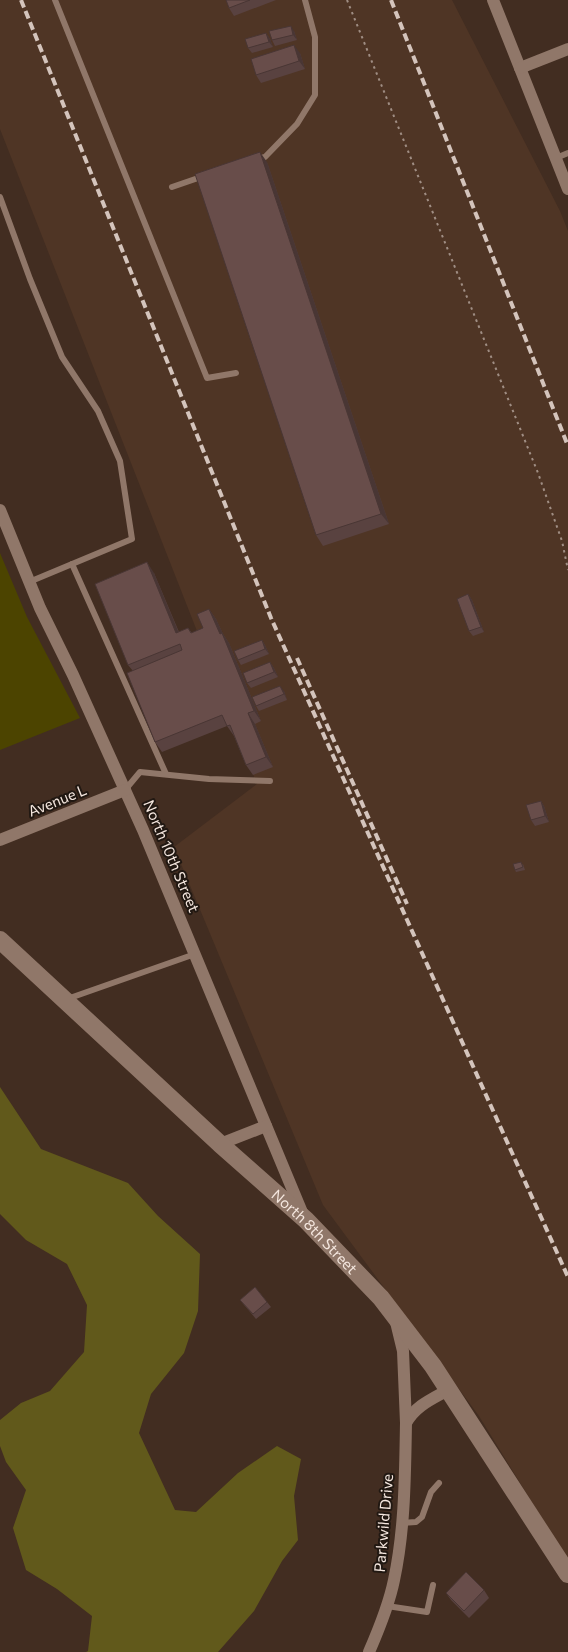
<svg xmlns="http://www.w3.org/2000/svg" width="568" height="1652" viewBox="0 0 568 1652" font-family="Commissioner,sans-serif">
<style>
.built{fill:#4f3525}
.green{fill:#4c4400}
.forest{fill:#61591b}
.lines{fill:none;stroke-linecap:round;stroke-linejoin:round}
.path{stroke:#a08e84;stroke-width:2;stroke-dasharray:2.5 4;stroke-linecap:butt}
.lane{stroke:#907769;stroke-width:6}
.street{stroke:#907769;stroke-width:12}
.secondary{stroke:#907769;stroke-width:18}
.rail{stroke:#d4c4bc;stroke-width:4;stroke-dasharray:8 4;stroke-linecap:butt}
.wall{fill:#594240}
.shaded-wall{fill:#493634}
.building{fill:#684d4a;stroke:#493634}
.labels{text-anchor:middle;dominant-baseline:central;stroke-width:4;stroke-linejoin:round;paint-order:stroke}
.street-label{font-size:15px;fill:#f5e7df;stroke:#211812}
</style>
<rect width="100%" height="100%" fill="#422d21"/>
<path class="built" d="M0,0h452l108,211 8,20v1330l-89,-145 -156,-211 -149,-358 83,-63 -257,-655z"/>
<path class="green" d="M0,553l27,64 53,101 -80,32z"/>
<path class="forest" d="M0,1087l41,62 87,34 30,33 42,38 -2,57 -14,42 -33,41 -12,39 36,77 21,2 42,-39 39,-27 24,13 -7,37 4,44 -16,21 -28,50 -36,41h-132l2,-1 4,-35 -35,-27 -31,-19 -13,-42 13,-38 -20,-28 -6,-16v-26l21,-17 29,-12 34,-39 3,-47 -20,-41 -41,-24 -26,-26z"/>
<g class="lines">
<path class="path" d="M347,0l191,473 24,68 6,29"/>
<g class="lane">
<path d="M55,0l152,378 29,-5"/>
<path d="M556,158l12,-5"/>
<path d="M257,159l8,-2 32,-33 18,-29v-58l-10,-37"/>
<path d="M172,187l32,-11"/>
<path d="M0,197l30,82 32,78 36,54 22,50 12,78 -103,43"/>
<path d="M72,564l94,210"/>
<path d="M125,790l15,-18 69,7 61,2"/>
<path d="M67,999l128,-45"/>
<path d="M401,1523l15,-1 6,-5 9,-25 8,-9"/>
<path d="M387,1606l40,6 6,-27"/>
</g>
<g class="street">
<path d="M493,0l75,189"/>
<path d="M520,68l48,-19"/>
<path d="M0,510l40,98 33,67 70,155 161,387"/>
<path d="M0,840l125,-50"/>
<path d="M220,1144l46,-18"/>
<path d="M396,1322l7,29 3,72"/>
<path d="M369,1652c10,-23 20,-47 25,-72 11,-51 11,-105 12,-157 9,-17 26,-24 42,-33"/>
</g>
<path class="secondary" id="s1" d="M0,940l220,204 86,76 75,78 52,68 135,208"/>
<g class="rail">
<path d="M21,0l250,618 297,659"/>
<path d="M391,0l177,446"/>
<path d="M297,658l110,246"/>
</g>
</g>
<g class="wall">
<path d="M226,0h50l-42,16 -5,-8z"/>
<path d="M294,31l3,9 -22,6 -3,-6z"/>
<path d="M266,33l4,6 3,8 -21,6 -4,-5z"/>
<path d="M300,53l5,16 -44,14 -5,-8z"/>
<path d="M267,162l122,362 -66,22 -7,-11z"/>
<path d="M154,573l25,59 9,-4 4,5 11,-5 6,-19 7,10 7,15 6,9 32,78 -6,3 18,43 -20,8 -7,-10 -12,-29 -7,-10 -65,26 -7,-10 -22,-71 -5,-6z"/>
<path d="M468,594l4,6 12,32 -11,4 -4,-5z"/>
<path d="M262,640l3,5 4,9 -28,11 -3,-5z"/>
<path d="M270,662l4,6 4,9 -27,11 -4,-5z"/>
<path d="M284,691l3,9 -28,11 -3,-5z"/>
<path d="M541,801l3,5 5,16 -14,4 -4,-6z"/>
<path d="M523,864l2,6 -9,2 -1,-2z"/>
<path d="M240,1300l27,2 4,5 -15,12z"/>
<path d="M484,1590l5,8 -20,20 -18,-18 -5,-7z"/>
</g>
<g class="shaded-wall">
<path d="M291,26l3,5 3,9 -4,-5z"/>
<path d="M266,33l4,6 3,8 -4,-5z"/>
<path d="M294,45l6,8 5,16 -6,-8z"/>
<path d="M260,152l7,10 122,362 -8,-10z"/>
<path d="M147,562l7,11 29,70 -7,-10z"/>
<path d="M468,594l4,6 12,32 -3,-5z"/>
<path d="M209,609l7,10 7,15 6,9 32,78 -7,-10z"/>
<path d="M262,640l3,5 4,9 -4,-5z"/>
<path d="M270,662l4,6 4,9 -4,-5z"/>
<path d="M280,686l4,5 3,9z"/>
<path d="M248,713l7,11 18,43 -7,-10z"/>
<path d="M541,801l3,5 5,16 -4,-6z"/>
</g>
<g class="building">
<path d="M226,0h24l-21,8z"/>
<path d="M291,26l2,9 -21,5 -3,-9z"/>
<path d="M266,33l3,9 -21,6 -3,-9z"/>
<path d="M294,45l5,16 -43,14 -5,-16z"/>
<path d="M260,152l121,362 -65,21 -121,-361z"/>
<path d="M147,562l29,71 12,-5 3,5 12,-5 -6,-14 12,-5 11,25 2,-1 32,78 -6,2 18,44 -20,8 -16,-40 -3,1 -5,-11 -67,27 -28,-69 55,-23 -2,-6 -52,21 -33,-81z"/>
<path d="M468,594l13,33 -12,4 -12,-32z"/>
<path d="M262,640l3,9 -27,11 -4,-9z"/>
<path d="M270,662l4,10 -27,11 -4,-10z"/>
<path d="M280,686l4,8 -28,12 -4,-9z"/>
<path d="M541,801l4,15 -14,4 -5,-15z"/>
<path d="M521,862l2,5 -8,3 -2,-6z"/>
<path d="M255,1287l12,15 -14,12 -13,-14z"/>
<path d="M466,1572l18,18 -20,21 -18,-18z"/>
</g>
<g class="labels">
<g class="street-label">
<text transform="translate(57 800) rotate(-22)">Avenue L</text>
<text transform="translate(172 856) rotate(67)">North 10th Street</text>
<text stroke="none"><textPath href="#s1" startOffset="429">North 8th Street</textPath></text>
<text transform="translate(383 1523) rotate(-85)">Parkwild Drive</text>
</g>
</g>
</svg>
